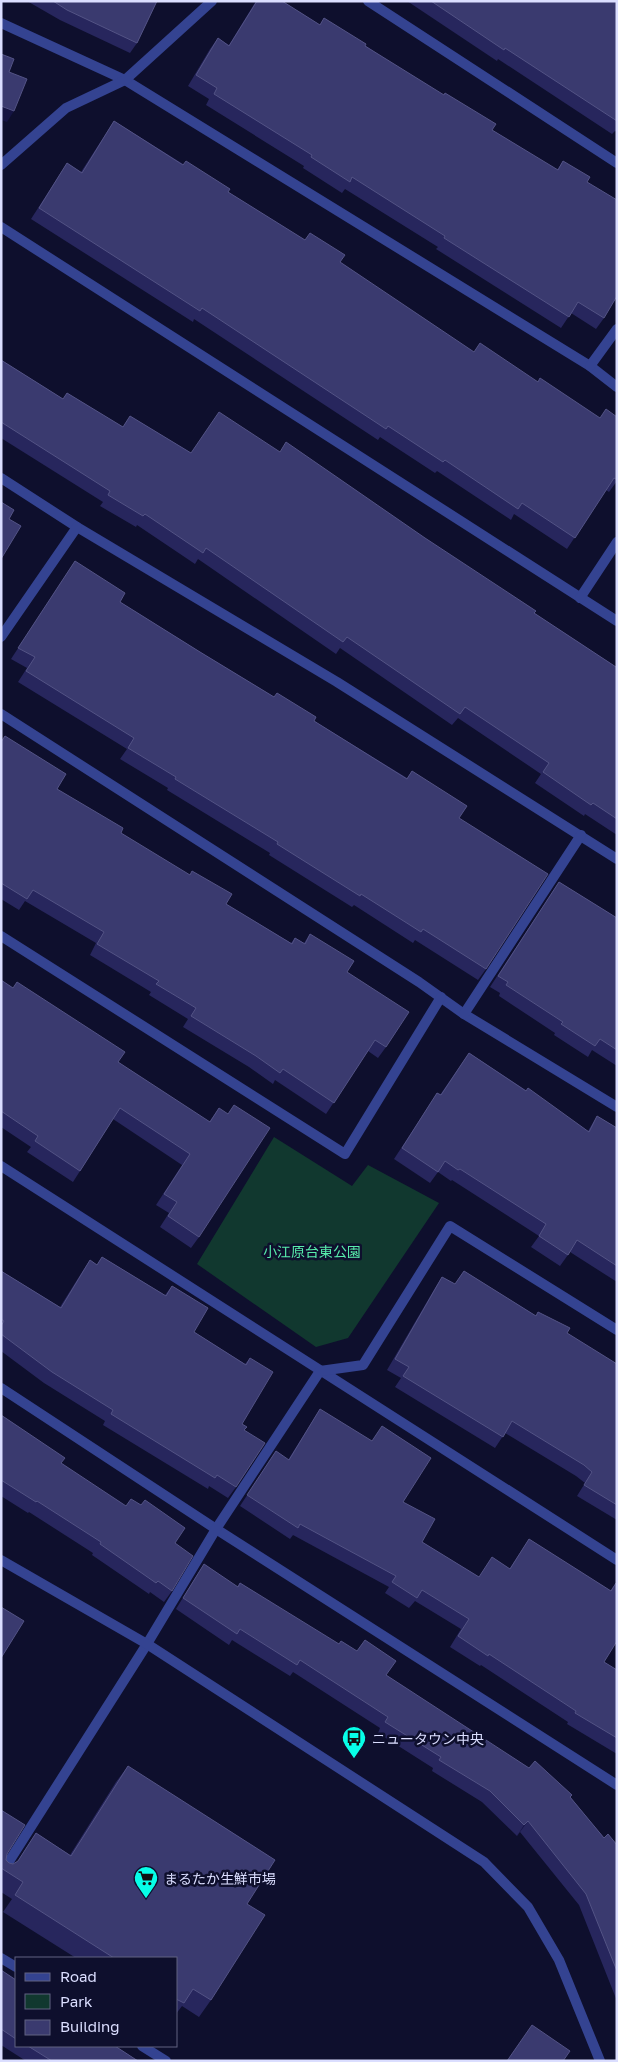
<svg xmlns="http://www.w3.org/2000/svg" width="618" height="2062" viewBox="0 0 618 2062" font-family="'Golos Text','Noto Sans JP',sans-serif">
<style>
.green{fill:#11382f}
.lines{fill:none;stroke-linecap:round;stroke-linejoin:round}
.minor{stroke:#344391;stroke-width:10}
.tertiary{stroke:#344391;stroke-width:10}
.wall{fill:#27265d}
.shaded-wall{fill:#151443}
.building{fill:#3a3a6f;stroke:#535385}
.labels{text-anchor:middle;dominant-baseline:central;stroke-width:5;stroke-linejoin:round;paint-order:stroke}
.park-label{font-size:14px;fill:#58edac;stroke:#0e0f2d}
.poi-label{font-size:14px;fill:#dbdeff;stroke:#0e0f2d;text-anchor:start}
</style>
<rect width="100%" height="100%" fill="#0e0f2d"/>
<path class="green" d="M274,1137l78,49 16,-21 71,38 -91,135 -32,9 -119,-83z"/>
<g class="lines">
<g class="minor">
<path d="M368,1l249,162"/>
<path d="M1,23l124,57 465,286 27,21"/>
<path d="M1,165l65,-57 59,-28 87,-79"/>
<path d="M1,227l616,394"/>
<path d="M590,366l27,-37"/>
<path d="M1,478l76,49 260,155 280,177"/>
<path d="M580,598l37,-56"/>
<path d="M1,637l76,-110"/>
<path d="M1,714l418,268 45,32 153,93"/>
<path d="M1,936l344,218 96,-157"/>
<path d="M464,1014l117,-179"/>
<path d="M1,1166l616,394"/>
<path d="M1,1388l215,141 401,256"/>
<path d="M1,1874l146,-230 69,-115 104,-158 43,-6 87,-139 167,104"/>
<path d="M1,1958l15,9"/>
<path d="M142,2046l24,15"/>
</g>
<path class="tertiary" d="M1,1560l146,84 337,218 44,45 31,53 41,101"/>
</g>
<g class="wall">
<path d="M27,1h130l-20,42 -7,10 -70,-33z"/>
<path d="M256,1h26l38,24 4,-7 168,112 65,40 6,-9 24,21 17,136 -8,11 -25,-16 -10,15 -125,-79 2,-2 -93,-58 -3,4 -39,-25 1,-2 -98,-61 3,-6 -21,-13 22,-37 8,-11 11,7z"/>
<path d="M407,1h210v131l-2,-1 -3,3 -114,-75 -1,2z"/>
<path d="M114,121l69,43 45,28 112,70 277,219 -8,11 -3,-2 -39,59 -53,-35 -3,6 -74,-49 -2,2 -55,-36 -2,3 -184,-121 -1,3 -162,-103 36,-56 14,9z"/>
<path d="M1,360l62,39 4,-6 56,34 7,-11 61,37 88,-1 255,161 82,54 1,-1v169l-32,-21 -1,2 -49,-33 6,-9 -83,-56 -6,7 -112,-77 -4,6 -138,-95 -3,5 -58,-39 -1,2 -36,-21 3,-4 -102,-64z"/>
<path d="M75,561l45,41 80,50 114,69 93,57 5,-7 47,47 27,151 -8,11 -63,-40 -2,3 -59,-38 -2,2 -83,-52 1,-2 -103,-63 1,-2 -48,-29 7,-10 -109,-67 9,-14 -16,-9z"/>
<path d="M5,736l52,53 64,44 105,71 65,39 4,-5 9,5 6,-9 37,38 39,75 -8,11 -10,-7 -42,63 -51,-34 -2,4 -24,-17 -66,-40 5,-8 -39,-24 2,-3 -61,-37 6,-12 -71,-42 -6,9 -18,-11v-158z"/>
<path d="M559,882l58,36v148l-25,-16 -4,7 -34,-22 1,-2 -56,-37 1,-3 -10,-6z"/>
<path d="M1,980l117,82 91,60 10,-14 -20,129 -8,11 -31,-21 9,-14 -13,-8 26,-40 -69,-46 -40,63 -46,-30 4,-5 -30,-20z"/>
<path d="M469,1053l119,78 9,-15 20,12v154l-47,-30 -10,14 -29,-19 8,-11 -87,-56 -1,1 -13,-9 -8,11 -36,-24 36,-55 7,-11 3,2z"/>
<path d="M102,1257l63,38 7,-9 22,46 51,32 5,-6 -8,66 2,6 -8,57 -8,11 -19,-12 -1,3 -105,-64 2,-4 -61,-38 -43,-32v-80l59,36 22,-35 8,-12 7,5z"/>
<path d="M464,1271l72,45 81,48v156l-40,-24 8,-13 -9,-7 -71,-43 -10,15 -100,-61 6,-9 -14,-8 48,-82 7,-11 13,7z"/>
<path d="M320,1409l83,93 19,40 57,35 31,-9 19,-29 81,52 6,-8 -12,79 13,8v84l-50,-30 1,-2 -87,-57 -1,1 -30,-19 11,-18 -46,-28 -6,7 -24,-15 4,-6 -96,-52 -3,4 -50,-33 36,-55 12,9z"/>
<path d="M1,1415l60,48 114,80 -3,48 -8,11 -14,-10 -1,2 -57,-39 1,-2 -64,-41 -1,1 -27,-17z"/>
<path d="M204,1564l33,23 3,-4 146,92 184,122 34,41 13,7v156l-38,-96 -59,-73 -3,4 -35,-34 -50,-31 1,-3 -55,-35 2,-5 -87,-56 -3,4 -58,-36 -3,5 -53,-36 21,-34z"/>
<path d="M128,1766l119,138 -36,96 -12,17 -17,-11 -6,8v-56h-100l-73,-46 9,-13 -11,-7v-82l6,44 -1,6 3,3 4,1 4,-2 19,-29 34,22 46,-73z"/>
<path d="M1,1970l15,10v66h99l23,15h-112l-25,-16z"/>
</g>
<g class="shaded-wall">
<path d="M1,106l13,5 -7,11 -6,-2z"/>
<path d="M528,1821l-8,11 -3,4 7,-11z"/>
</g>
<g class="building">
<path d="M53,1h104l-20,42 -70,-33z"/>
<path d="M257,1h25l38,24 4,-7 42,26 -1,2 79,49 1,-2 51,31 -4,6 66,40 5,-9 27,16 -3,5 30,18v96l-13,22 -26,-16 -9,15 -125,-79 1,-2 -93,-59 -2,5 -39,-25 1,-2 -98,-61 3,-6 -21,-13 22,-37 11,8z"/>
<path d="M431,1h186v120l-112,-73 -1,2z"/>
<path d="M1,54l13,5 -5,13 18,7 -13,32 -13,-5z"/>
<path d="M114,121l69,44 3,-4 44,28 -2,3 77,48 5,-7 35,22 -5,7 134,90 6,-9 58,39 2,-4 60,40 6,-9 11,8v63l-3,-2 -39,60 -53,-35 -4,6 -73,-49 -2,2 -55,-36 -2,3 -184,-121 -2,3 -161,-103 28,-45 15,10z"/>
<path d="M1,360l62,39 4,-6 56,34 7,-11 61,37 28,-41 61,40 6,-10 139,96 111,73 -2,2 82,54 1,-1v153l-24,-16 -2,2 -48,-33 6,-9 -84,-56 -5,7 -113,-77 -4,5 -137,-94 -3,5 -58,-39 -2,2 -35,-21 2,-4 -109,-69z"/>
<path d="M1,502l13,8 -5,9 12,7 -20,33z"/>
<path d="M75,561l50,32 -5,9 80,50 74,45 3,-4 39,24 -2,4 93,58 5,-8 55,35 -8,12 89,56 -62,95 -63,-40 -2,3 -60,-38 -1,2 -83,-52 1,-2 -103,-63 1,-2 -48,-29 6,-10 -108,-67 9,-14 -17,-9z"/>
<path d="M5,736l61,38 -9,15 66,39 -2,5 69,42 2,-4 40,23 -6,10 66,40 3,-6 10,6 5,-10 44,27 -7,11 62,40 -23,35 -11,-7 -41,63 -51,-34 -3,4 -24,-17 -65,-40 5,-8 -40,-24 3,-3 -62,-37 7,-12 -71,-42 -6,9 -26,-16v-141z"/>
<path d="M559,882l58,36v132l-17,-11 -5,7 -34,-22 2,-2 -57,-37 2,-3 -10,-6z"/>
<path d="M1,980l12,8 4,-6 108,70 -7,10 92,60 9,-14 9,6 6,-9 36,23 -71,109 -31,-21 9,-14 -13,-8 26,-40 -70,-46 -40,63 -45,-30 3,-5 -37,-25z"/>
<path d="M469,1053l57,38 2,-3 61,44 8,-16 20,12v138l-40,-26 -9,15 -29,-19 7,-12 -86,-55 -2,1 -13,-9 -7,11 -36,-24 35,-55 4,2z"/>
<path d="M102,1257l64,39 6,-10 36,22 -14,24 52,33 4,-7 23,14 -31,52 5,3 -3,3 21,13 -29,44 -19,-12 -2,3 -104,-64 2,-4 -61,-38 -51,-38v-8l3,-5 -3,-2v-48l60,37 29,-48 7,5z"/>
<path d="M464,1271l72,45 2,-4 32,16 -3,5 50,31v141l-33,-20 8,-13 -8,-7 -72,-44 -9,16 -100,-61 6,-9 -14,-8 47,-82 13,7z"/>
<path d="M320,1409l52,32 10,-15 49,32 -28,44 32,17 -13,23 57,35 13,-20 18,12 19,-30 82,52 5,-8 1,1v57l-13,21 13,8v68l-42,-25 1,-2 -87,-57 -1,2 -30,-20 11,-17 -47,-29 -5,8 -25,-16 4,-6 -96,-52 -2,4 -51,-33 29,-44 13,9z"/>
<path d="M1,1415l64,43 -4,5 65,43 5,-7 10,6 4,-5 40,28 -10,15 18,13 -21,35 -14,-10 -2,2 -56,-39 1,-2 -64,-41 -1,1 -35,-22z"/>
<path d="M204,1564l34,23 2,-4 99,61 2,-3 16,10 8,-11 31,21 -10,14 143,93 6,-7 37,34 -2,2 34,41 4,-4 9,11v126l-31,-77 -58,-73 -4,4 -34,-34 -51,-31 2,-3 -56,-35 3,-5 -88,-57 -3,5 -57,-36 -3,5 -54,-36z"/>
<path d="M1,1607l23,14 -23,37z"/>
<path d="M128,1766l147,94 -28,44 18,11 -54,85 -18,-11 -9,14 -8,-4v-41h-62l-99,-63 8,-13 -22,-14v-58l24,15 -18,29 -1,6 3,3 4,1 5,-3 18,-28 35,23z"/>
<path d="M1,1970l15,10v59l-15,-10z"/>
<path d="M532,2025l38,26 -7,10h-56z"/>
<path d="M28,2046h87l23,15h-86z"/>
</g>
<defs>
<g id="bus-pin" transform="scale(1.25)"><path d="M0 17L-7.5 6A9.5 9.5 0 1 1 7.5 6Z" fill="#07ffe8" stroke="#0e0f2d"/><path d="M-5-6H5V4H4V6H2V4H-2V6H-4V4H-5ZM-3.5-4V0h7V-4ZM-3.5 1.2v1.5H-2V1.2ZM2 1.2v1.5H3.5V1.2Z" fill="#111"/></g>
<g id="supermarket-pin" transform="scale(1.25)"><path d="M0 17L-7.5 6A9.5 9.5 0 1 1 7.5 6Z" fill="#07ffe8" stroke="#0e0f2d"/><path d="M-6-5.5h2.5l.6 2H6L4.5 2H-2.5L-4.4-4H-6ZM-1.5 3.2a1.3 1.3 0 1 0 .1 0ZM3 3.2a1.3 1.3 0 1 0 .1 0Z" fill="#111"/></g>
</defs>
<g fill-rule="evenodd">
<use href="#bus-pin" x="354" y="1738"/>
<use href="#supermarket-pin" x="146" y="1878"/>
</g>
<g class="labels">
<g class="park-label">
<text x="312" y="1251">小江原台東公園</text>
</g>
<g class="poi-label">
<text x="372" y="1738">ニュータウン中央</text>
<text x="164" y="1878">まるたか生鮮市場</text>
</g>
</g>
<rect width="618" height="2062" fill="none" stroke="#dbdeff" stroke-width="5"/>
<rect x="15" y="1957" width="162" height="90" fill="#0e0f2d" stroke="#606281"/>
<rect x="25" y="1973" width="25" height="8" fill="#344391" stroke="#606281"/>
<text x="60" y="1982" font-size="15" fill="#dbdeff">Road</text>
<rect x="25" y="1994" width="25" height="15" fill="#11382f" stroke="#606281"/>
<text x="60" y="2007" font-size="15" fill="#dbdeff">Park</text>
<rect x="25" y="2020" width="25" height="15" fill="#3a3a6f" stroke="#606281"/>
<text x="60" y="2032" font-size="15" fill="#dbdeff">Building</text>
</svg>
